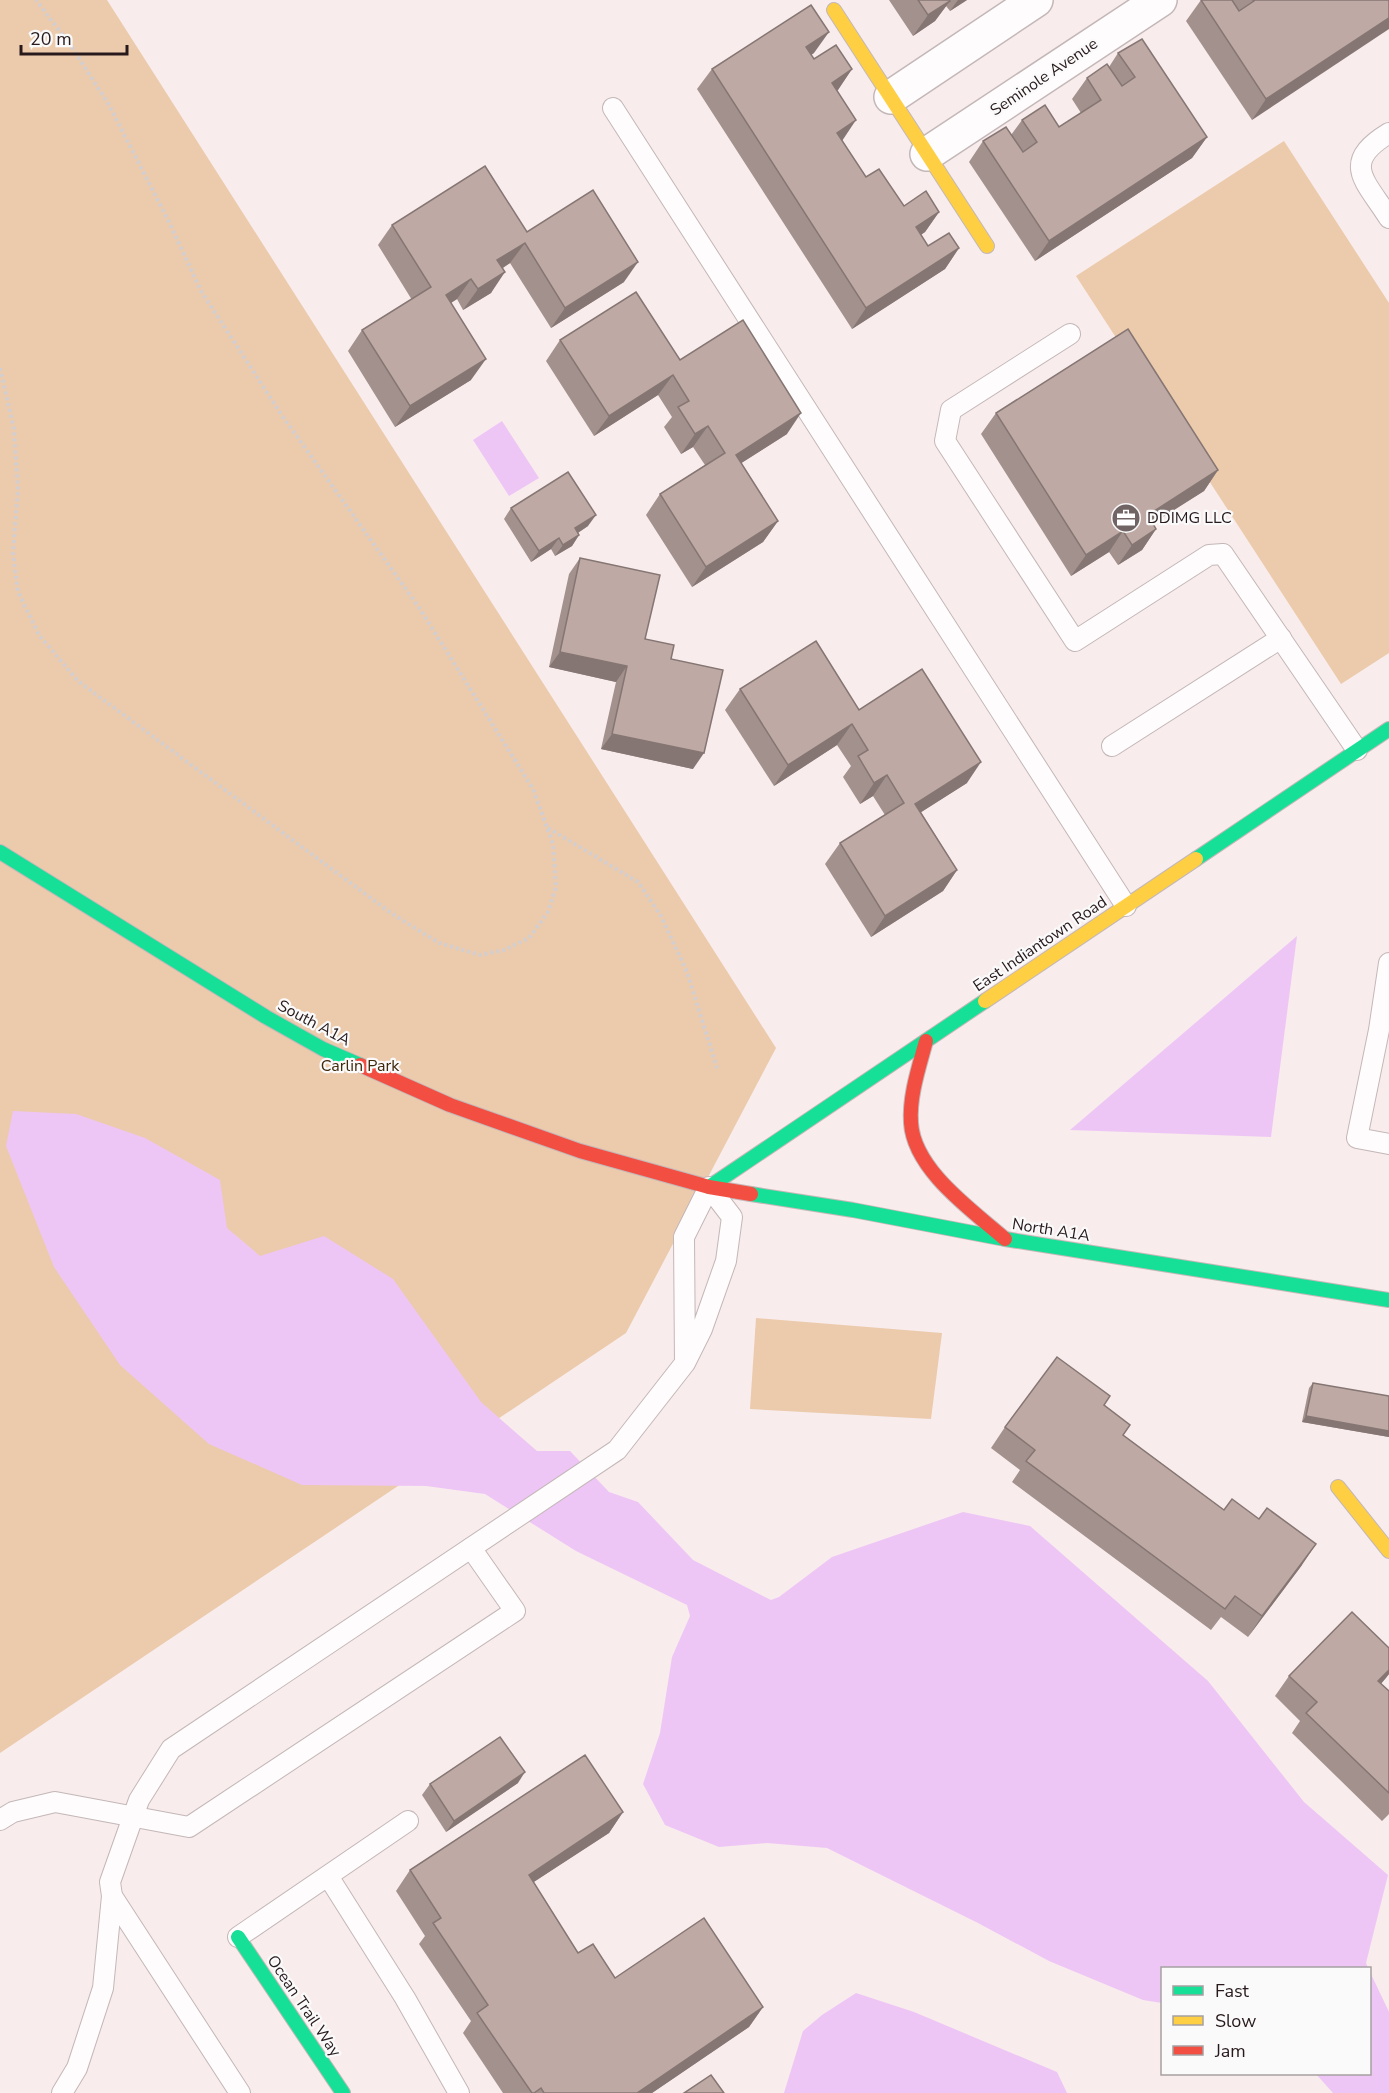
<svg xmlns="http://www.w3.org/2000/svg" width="1389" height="2093" viewBox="0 0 1389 2093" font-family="'Nunito Sans',sans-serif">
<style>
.green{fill:#eccaac}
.water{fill:#eec6f6}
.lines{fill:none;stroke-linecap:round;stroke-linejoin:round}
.lane-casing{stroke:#c4b7b8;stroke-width:22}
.street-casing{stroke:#c4b7b8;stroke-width:36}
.fast-casing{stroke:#c4b7b8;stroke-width:16}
.slow-casing{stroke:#c4b7b8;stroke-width:16}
.jam-casing{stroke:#c4b7b8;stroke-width:16}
.path{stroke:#d3cecf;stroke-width:4;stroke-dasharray:3 3;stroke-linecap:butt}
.lane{stroke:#fefcfc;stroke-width:20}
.street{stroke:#fefcfc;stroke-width:33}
.fast{stroke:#16e098;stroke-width:14}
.slow{stroke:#ffcf43;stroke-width:14}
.jam{stroke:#f24e42;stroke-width:14}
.wall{fill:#a3918d}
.shaded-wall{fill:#857673}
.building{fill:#bea9a4;stroke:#857673;stroke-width:1.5}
.labels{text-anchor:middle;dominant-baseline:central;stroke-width:4.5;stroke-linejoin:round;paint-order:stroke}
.street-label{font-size:16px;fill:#281a1c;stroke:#fafafa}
.poi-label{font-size:16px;fill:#281a1c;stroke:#fafafa;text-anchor:start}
.park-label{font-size:16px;fill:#3f270a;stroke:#fafafa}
</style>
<rect width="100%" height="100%" fill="#f8ecec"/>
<g class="green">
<path d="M0,0h107l669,1048 -150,285 -626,420z"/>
<path d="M1284,141l105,162v350l-48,31 -265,-408z"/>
<path d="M756,1318l186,15 -11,86 -181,-10z"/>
</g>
<g class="water">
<path d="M502,421l37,57 -30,18 -36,-56z"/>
<path d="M1297,936l-26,201 -201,-7z"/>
<path d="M13,1111l63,3 69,24 75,42 7,48 33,28 64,-20 69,43 88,123 56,49h33l39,41 29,10 55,58 78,40 8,-3 53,-40 131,-45 67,14 178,155 96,121 84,73 -22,88 2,5h-206v35l-19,-3 -94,-39 -71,-38 -151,-75 -60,-5 -48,4 -54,-22 -22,-41 17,-51 12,-76 18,-41 -3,-11 -111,-54 -91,-57 -59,-8 -124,-1 -93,-41 -89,-79 -66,-98 -48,-121z"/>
<path d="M1370,1972l19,40v81h-56l-17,-19h54z"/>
<path d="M856,1993l58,19 143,60 10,21h-283l19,-62 19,-16z"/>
</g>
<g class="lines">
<g class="lane-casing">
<g id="lane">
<path d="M613,108l513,798"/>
<path d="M1389,133c-49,30 -24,47 0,85"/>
<path d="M1070,334l-119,76 -6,31 130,200 134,-86 14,-1 134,196"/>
<path d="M1112,746l169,-108"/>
<path d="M1389,963l-10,67 -22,108 32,6"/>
<path d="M0,1820l13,-8 42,-10 134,25 326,-216 -44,-63"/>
<path d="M328,1876l77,122 54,95"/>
<path d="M112,1896l128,197"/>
<path d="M238,1937l170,-116"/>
<path d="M62,2093l15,-25 26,-80 9,-92 -2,-14 29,-82 32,-51 446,-299 68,-87 17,-34 24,-68 6,-44 -23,-30 -25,50 1,126"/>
</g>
</g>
<g class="street-casing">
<g id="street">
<path d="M891,97l145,-97"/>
<path d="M927,154l233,-154"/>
</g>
</g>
<g class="fast-casing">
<g id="fast">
<path d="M0,852l266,165 57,32 37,16"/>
<path d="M1196,859l193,-130"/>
<path d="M709,1187l276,-186"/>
<path d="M751,1194l102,16 152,29 384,61"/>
<path d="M238,1937l105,156"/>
</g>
</g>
<g class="slow-casing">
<g id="slow">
<path d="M834,10l153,236"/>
<path d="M985,1001l211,-142"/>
<path d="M1338,1487l51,64"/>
</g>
</g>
<g class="jam-casing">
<g id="jam">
<path d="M926,1041c-7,26 -17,55 -15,82 3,47 61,87 94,116"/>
<path d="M360,1065l90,40 130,46 129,36 42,7"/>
</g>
</g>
<g class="path">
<path d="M0,368l14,61 4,61 -5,63 5,39 21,43 39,46 313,232 48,30 41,12 24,-5 25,-12 19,-26 8,-25 -3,-43 -20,-55 -113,-180 -139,-195 -80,-123 -32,-69 -60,-117 -38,-59 -35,-46"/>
<path d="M548,828l90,54 23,34 26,56 30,96"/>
</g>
<use href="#lane" class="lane"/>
<use href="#street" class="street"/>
<use href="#fast" class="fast"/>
<use href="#slow" class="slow"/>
<use href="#jam" class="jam"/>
</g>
<g class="wall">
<path d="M889,0h78l-17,11 -4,-5 -11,15 -22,15z"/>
<path d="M1201,0h188l-137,120 -66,-99z"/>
<path d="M814,53l-3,2 3,4 38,10 -15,22 5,49 24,37 38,29 35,6 -14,20 -4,3 7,11 31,2 -14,21 -93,60 -155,-240 15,-20z"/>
<path d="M1118,53l89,84 -15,21 -157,103 -66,-99 14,-21 28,-6 11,-15 37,7 22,-14 -9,-14 15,-21 22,-11z"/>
<path d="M392,225l135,7 97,50 -73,46 -41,-65 -7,5 -12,25 -28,17 -6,-11 -6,4 20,77 -76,47 -47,-76 14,-21 50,-30 -34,-55z"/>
<path d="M560,340l120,20 107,74 -46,29 37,58 -15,21 -71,45 -46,-72 14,-21 45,-29 -12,-18 -12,7 -17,-27 8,-10 -14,-22 -64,41 -48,-75z"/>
<path d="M996,413l222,57 -14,21 -51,32 3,6 -14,21 -24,15 -9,-13 -38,24 -90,-142z"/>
<path d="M511,508l77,18 -10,7 1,2 -7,11 -17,10 -4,-7 -20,13 -27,-43z"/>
<path d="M580,558l65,81 26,20 22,110 -92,-20 15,-67 -67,-15 20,-93z"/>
<path d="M740,689l119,21 108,73 -46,29 36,58 -14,21 -72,46 -46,-73 15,-21 45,-28 -12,-19 -13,8 -17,-27 8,-11 -14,-21 -63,41 -49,-76z"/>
<path d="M1313,1383l76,13v41l-87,-15 7,-34z"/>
<path d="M1104,1405l26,20 -7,10 101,75 78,55 -54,72 -27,-20 -10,13 -199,-148 8,-12 -29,-22 14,-21z"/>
<path d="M1389,1648v26l-8,10 8,7v123l-7,7 -90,-88 8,-12 -25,-25 14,-20z"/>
<path d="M518,1783l-72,49 -24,-37 8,-11z"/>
<path d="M623,1812l-14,21 -76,49 45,71 37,25 148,29 -14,20 -97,66h-149l-40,-60 8,-12 -52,-77 6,-8 -29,-45 14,-21z"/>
</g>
<g class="shaded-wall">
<path d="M958,0h9l-17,11z"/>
<path d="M950,1l-15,20 -22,15 15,-21z"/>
<path d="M1389,18v11l-137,91 14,-21z"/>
<path d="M829,32l-15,21 -23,15 15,-21z"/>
<path d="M852,69l-14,21 -21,13 15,-20z"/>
<path d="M856,120l-14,21 -5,-8z"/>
<path d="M1207,137l-15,21 -157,103 14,-20z"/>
<path d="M939,212l-14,20 -23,15 14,-20z"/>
<path d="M525,243l-15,20 -27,17 14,-20z"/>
<path d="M959,248l-14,21 -93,60 14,-21z"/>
<path d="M638,262l-14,20 -73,46 14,-20z"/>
<path d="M505,272l-14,21 -28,17 15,-21z"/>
<path d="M471,279l-14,20 -25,16 14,-20z"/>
<path d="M486,359l-15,21 -76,47 15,-21z"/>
<path d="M673,375l-15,20 -64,41 15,-20z"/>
<path d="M801,413l-14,21 -66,42 15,-21z"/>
<path d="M708,426l-15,21 -12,7 14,-20z"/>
<path d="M1218,470l-14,21 -71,45 15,-21z"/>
<path d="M596,515l-8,11 -20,13 7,-11z"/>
<path d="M778,521l-15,21 -71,45 14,-20z"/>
<path d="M1156,529l-14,21 -24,15 14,-20z"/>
<path d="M1123,531l-14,21 -38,24 15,-21z"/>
<path d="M579,535l-7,11 -17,10 8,-11z"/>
<path d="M559,538l-8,11 -20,13 8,-11z"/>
<path d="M560,652l67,14 -11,16 -67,-15z"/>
<path d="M852,724l-15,21 -63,41 14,-21z"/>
<path d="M612,734l92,19 -11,16 -92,-20z"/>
<path d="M981,762l-14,21 -66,42 14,-21z"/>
<path d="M887,775l-14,21 -13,8 14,-21z"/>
<path d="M957,870l-14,21 -72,46 14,-21z"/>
<path d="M1306,1416l83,15v6l-87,-15z"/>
<path d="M1316,1544l-14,21 -54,72 14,-21z"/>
<path d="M1389,1670v4l-4,5 -21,23 14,-21z"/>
<path d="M525,1772l-7,11 -72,49 8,-11z"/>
<path d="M623,1812l-14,21 -95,62 15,-20z"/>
<path d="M763,2007l-14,20 -97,66h-15z"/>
</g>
<g class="building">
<path d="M918,0h31l1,1 -22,14z"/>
<path d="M1201,0h31l7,11 15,-10 -1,-1h136v18l-123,81z"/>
<path d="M811,5l18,27 -23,15 8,12 22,-14 16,24 -20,14 24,37 -19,13 29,44 13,-8 25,37 22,-15 13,21 -23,15 12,19 21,-13 10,15 -93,60 -154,-239z"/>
<path d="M1142,39l65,98 -158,104 -66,-100 23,-14 17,25 14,-10 -15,-22 23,-15 14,22 42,-27 -14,-22 20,-14 15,22 13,-9 -17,-24z"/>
<path d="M485,166l42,66 66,-42 45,72 -73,46 -40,-65 -28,17 8,12 -27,17 -7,-10 -25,16 40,64 -76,47 -48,-76 69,-43 -39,-62z"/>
<path d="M636,292l44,68 63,-40 58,93 -65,42 42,66 -72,46 -46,-73 65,-41 -17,-27 -13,8 -17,-27 11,-6 -16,-26 -64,41 -49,-76z"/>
<path d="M1128,329l90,141 -70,45 8,14 -24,16 -9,-14 -37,24 -90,-142z"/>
<path d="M568,472l28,43 -21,13 4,7 -16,10 -4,-7 -20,13 -28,-43z"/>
<path d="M580,558l80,17 -15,64 29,6 -3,14 52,11 -19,83 -92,-19 15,-68 -67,-14z"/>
<path d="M816,641l43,69 63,-41 59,93 -66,42 42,66 -72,46 -45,-73 64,-40 -17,-28 -13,8 -16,-27 10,-6 -16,-26 -64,41 -48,-76z"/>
<path d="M1057,1357l53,39 -6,9 26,20 -7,10 101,75 8,-11 27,20 8,-11 49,36 -54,72 -27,-20 -10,13 -199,-148 9,-11 -30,-23z"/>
<path d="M1313,1383l76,13v35l-83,-15z"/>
<path d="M1352,1612l37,36v22l-11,11 11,10v102l-83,-80 11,-11 -28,-26z"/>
<path d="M500,1737l25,35 -71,49 -24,-37z"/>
<path d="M585,1755l38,57 -94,63 49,78 15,-9 22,34 89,-60 59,89 -126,86h-93l-3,-5 -7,5h-2l-55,-80 11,-8 -55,-82 8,-5 -31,-48z"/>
<path d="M711,2075l13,18h-40z"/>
</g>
<defs>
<g id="office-disc" transform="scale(1.5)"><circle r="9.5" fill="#716465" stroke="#fafafa"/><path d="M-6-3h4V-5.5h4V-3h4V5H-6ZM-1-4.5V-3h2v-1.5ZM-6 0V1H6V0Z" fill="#fff"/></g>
</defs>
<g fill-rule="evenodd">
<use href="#office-disc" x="1126" y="518"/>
</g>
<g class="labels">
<g class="street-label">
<text transform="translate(1044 77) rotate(-34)">Seminole Avenue</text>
<text transform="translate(1040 944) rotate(-34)">East Indiantown Road</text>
<text transform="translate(314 1023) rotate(28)">South A1A</text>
<text transform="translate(1051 1230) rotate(9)">North A1A</text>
<text transform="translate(304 2006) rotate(56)">Ocean Trail Way</text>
</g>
<g class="poi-label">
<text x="1147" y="518">DDIMG LLC</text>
</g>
<g class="park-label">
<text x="360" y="1066">Carlin Park</text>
</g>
</g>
<rect x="1161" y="1967" width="210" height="108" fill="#fafafa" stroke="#a6a0a1" stroke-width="1.5"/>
<rect x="1173" y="1986" width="30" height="9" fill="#16e098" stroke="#a6a0a1" stroke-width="1.5"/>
<text x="1215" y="1997" font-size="18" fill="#281a1c">Fast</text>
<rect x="1173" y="2016" width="30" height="9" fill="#ffcf43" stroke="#a6a0a1" stroke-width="1.5"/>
<text x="1215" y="2027" font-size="18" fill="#281a1c">Slow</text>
<rect x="1173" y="2046" width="30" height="9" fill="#f24e42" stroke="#a6a0a1" stroke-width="1.5"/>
<text x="1215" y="2057" font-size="18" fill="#281a1c">Jam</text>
<path d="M21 45v9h106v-9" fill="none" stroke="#281a1c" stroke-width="3"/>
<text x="30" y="45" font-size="18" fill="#281a1c" stroke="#fafafa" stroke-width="4.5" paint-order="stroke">20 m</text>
</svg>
